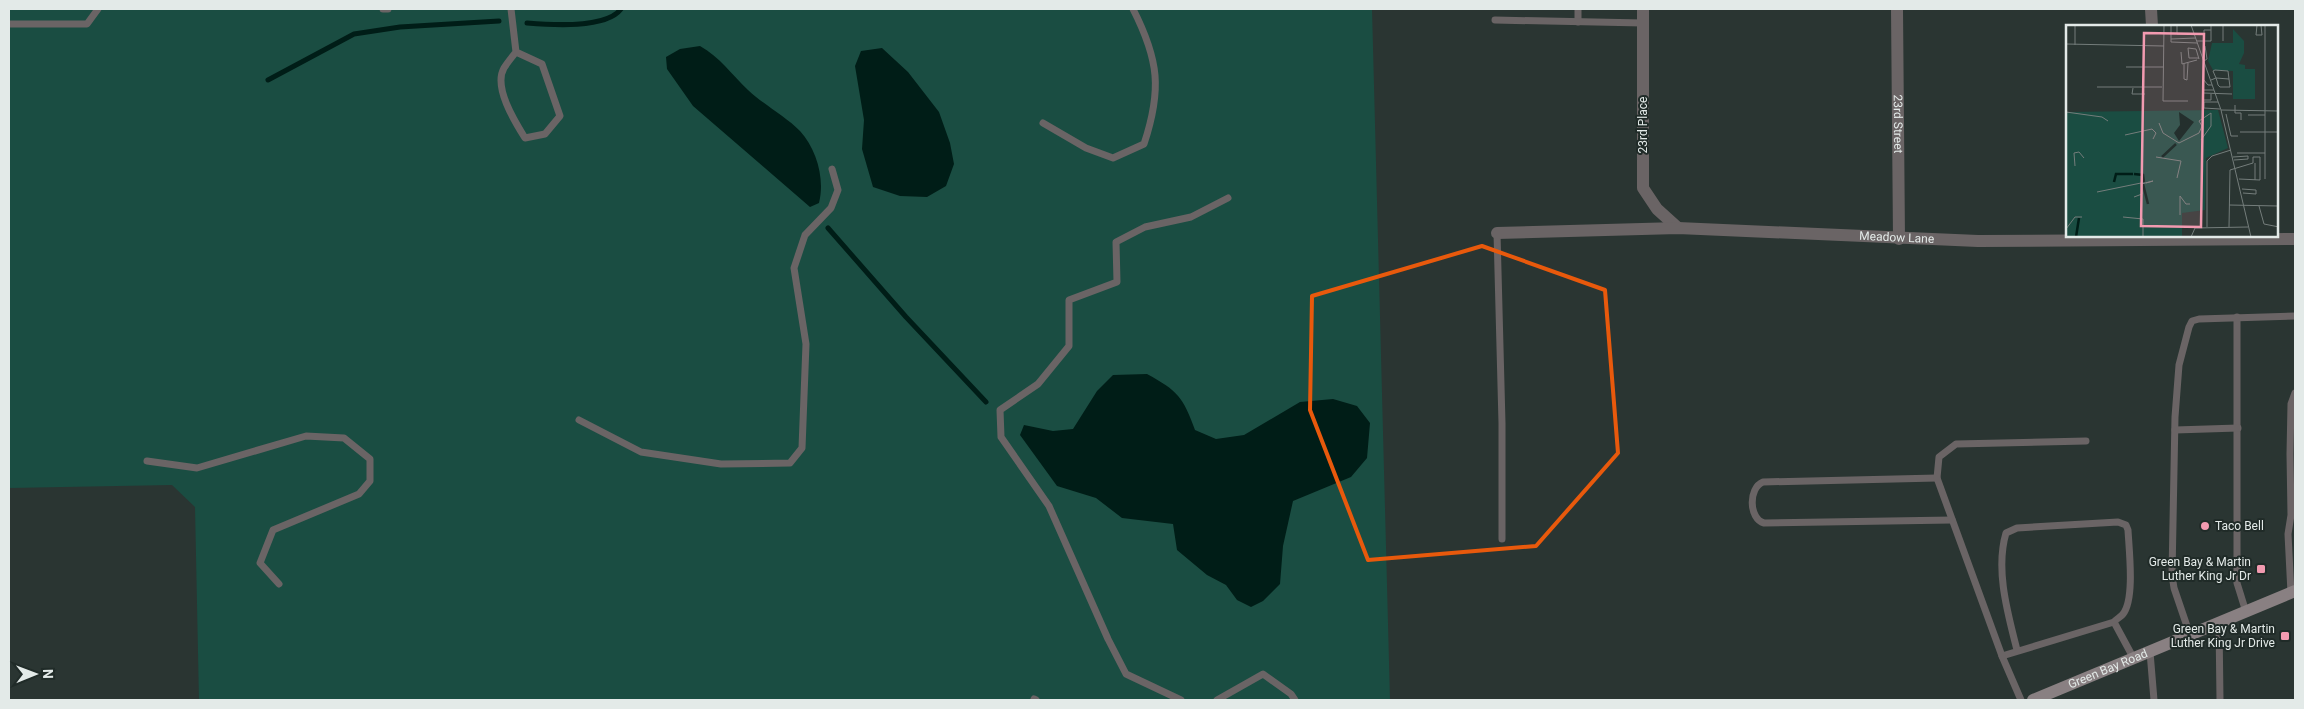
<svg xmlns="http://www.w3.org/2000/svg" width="2304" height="709" viewBox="0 0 2304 709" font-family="Roboto,sans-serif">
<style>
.green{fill:#1a4d42}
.water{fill:#001d17}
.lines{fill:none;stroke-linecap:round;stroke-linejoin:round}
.stream{stroke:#001d17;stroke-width:5}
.service{stroke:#6a6465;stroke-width:7}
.minor{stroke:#6a6465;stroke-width:12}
.secondary{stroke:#898082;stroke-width:12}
.marked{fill:none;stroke:#e8590c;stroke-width:4;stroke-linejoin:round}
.poi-dot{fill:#f29ab0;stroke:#202b28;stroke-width:2}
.labels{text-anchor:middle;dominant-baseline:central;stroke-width:4;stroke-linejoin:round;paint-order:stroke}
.street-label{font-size:12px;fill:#e3eae8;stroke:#202b28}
.poi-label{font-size:12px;fill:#e3eae8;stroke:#202b28;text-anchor:end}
.inset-river{fill:none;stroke:#001d17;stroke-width:2.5}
.inset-road{fill:none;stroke:#747d7b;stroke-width:1}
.view{fill:#f29ab0;fill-opacity:0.15;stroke:#f29ab0;stroke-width:2.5}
.inset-edge{fill:none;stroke:#e3eae8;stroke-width:2.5}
</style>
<rect width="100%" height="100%" fill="#2a3532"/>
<path class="green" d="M9,9h1363l18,691h-1191l-4,-193 -23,-22 -163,3z"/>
<g class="water">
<path d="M700,46c20,11 32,29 48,44 16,15 37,26 52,41 17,19 25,48 19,72l-9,4 -117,-101 -26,-37 -1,-12 14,-8z"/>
<path d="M882,48l26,24 31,40 11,31 4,21 -8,22 -19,11 -27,-1 -27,-9 -11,-38 2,-29 -9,-54 6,-15z"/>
<path d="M1147,374c31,17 36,23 48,56l21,9 28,-4 56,-33 33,-3 24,7 13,17 -3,35 -16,19 -58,24 -10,45 -3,38 -17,17 -12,6 -14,-7 -11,-15 -19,-10 -30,-25 -4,-26 -51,-6 -26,-20 -39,-12 -37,-51 4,-10 29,6 20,-2 24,-38 16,-16z"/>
</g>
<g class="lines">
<g class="stream">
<path d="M527,23c24,2 79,6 94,-14"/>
<path d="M268,80l86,-46 46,-7 99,-6"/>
<path d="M828,228l78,89 80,85"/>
</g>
<g class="service">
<path d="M383,9h5"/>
<path d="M511,9l5,43c-4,5 -9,11 -12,16 -11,19 11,54 21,70l20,-4 15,-18 -18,-52 -26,-12"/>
<path d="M1578,9v13"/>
<path d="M1495,20l148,3"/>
<path d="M9,24h78l11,-15"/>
<path d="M1043,123l43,25 27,10 31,-14c18,-54 15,-84 -11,-135"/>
<path d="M1497,233l5,190v116"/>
<path d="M2237,317v266l9,29"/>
<path d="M579,420l62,32 80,12 69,-1 12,-15 4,-104 -12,-76 11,-33 26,-27 7,-18 -6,-21"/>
<path d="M2175,430l63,-2"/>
<path d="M147,461l50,7 109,-32 38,2 26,21v22l-11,13 -86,36 -13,33 19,21"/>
<path d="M1937,478l-174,4c-15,6 -14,37 1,41l188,-3"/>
<path d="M2291,593l-3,-59 3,-19 -1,-61 1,-50 4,-11"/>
<path d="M2114,622l20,37"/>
<path d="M2219,623l1,77"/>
<path d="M2190,635l-16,-47 -2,-13 3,-158 4,-52 10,-38 3,-6 7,-2 96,-3"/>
<path d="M2150,652l4,48"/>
<path d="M2002,656l112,-34c2,-3 7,-5 9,-8 12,-15 6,-64 5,-84l-2,-5 -8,-3 -101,6 -11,5c-11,37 2,81 11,117"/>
<path d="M1034,699l2,1"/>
<path d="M1181,700l-55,-26 -18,-35 -59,-133 -48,-69 -1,-27 38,-26 31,-38v-46l48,-18 -1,-40 29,-15 46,-10 37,-19"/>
<path d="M1217,700l46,-26 28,20 4,6"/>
<path d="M2021,700l-19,-44 -65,-178 2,-21 17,-13 130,-3"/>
</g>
<g class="minor">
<path d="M1643,9v179l14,21 21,19"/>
<path id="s1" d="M1897,9l2,230"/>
<path d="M2151,9l1,17"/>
<path id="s2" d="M1497,233l181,-5 300,13 317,-2"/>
</g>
<path class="secondary" id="s3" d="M2033,700l262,-109"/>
</g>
<path class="marked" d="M1482,246l123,44 13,163 -82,93 -168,14 -58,-150 2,-114z"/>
<g class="poi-dot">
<circle cx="2205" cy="526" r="5"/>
<rect x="2256" y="564" width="10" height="10" rx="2.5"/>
<rect x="2280" y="631" width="10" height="10" rx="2.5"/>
</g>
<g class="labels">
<g class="street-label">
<text stroke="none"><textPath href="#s1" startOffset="115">23rd Street</textPath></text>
<text transform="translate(1643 125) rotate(-90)">23rd Place</text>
<text stroke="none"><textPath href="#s2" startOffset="400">Meadow Lane</textPath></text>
<text stroke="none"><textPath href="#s3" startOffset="81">Green Bay Road</textPath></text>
</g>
<g class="poi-label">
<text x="2215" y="526" text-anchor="start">Taco Bell</text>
<text x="2251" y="562">Green Bay &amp; Martin<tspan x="2251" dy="14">Luther King Jr Dr</tspan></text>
<text x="2275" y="629">Green Bay &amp; Martin<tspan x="2275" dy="14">Luther King Jr Drive</tspan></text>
</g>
</g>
<g transform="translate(2066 25)">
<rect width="212" height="212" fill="#2a3532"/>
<path d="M167,4l11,12v12l-5,11 6,1v4h10v30h-22v-28l-20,-1 -5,-9 4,-18h21zM152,85l10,38 -22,10 -1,52 -23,3v24h-116v-125z" fill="#1a4d42"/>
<path d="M113,87l15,10 -15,19 -5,-8 6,-8z" fill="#001d17"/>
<path class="inset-river" d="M96,132l14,-13M68,149l9,1 1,7M48,157l2,-8h17M77,159l5,20M10,212l3,-19"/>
<path class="inset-road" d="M98,0l-1,76h25M105,0v17l26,1M111,0v9h17M125,0l30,85 30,127M191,0l-1,10h6l-1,-10M105,14l25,-1M131,16h14v-16M138,16v-11h7M157,16v-16M0,19l98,2M9,20v-20M115,27l1,12 15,-4M133,33h-10l-1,-10 8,1 3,10M138,36l3,-2 -2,-13M118,39v15l3,1 1,-17M60,42h38M145,55l5,-2 13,1 -1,-8 -13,-1 -2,1 3,7 1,3 1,4 2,2h10l-1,-8M146,60h-4l-5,-6v11h11M31,62h65M67,63l-1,6h13M145,69v6h-8v-7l29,1M152,77h-14v6l16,1M169,80v8h6v7M155,85l58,1M0,87l36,5 6,4M160,89l5,22h7M182,90h17M93,98l4,10 16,10 20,-10 3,-7 -3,-5 12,-8v13l-10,14M174,107h39M59,110l27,-6 4,4 -3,6M171,128h28M90,132l25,4 -4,17M167,132l15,-1v3l-14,1M9,141l-1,-13 5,-1 5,6M199,154v-154M189,155v-17M75,159l12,-3 -7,2M176,164l14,1v4l-13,-1M31,167l44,-9 1,11 -8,3M163,180l50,1M193,181l5,18 15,3M114,190v-19l6,8h4M57,192l20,2v18M141,202v-66l5,-5 19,-6M163,202l1,-57 23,-7v-6h7v23l-21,-1M0,204l9,-12h7M125,212l4,-9 53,-1"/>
<path class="view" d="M78,8l60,1 -3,193 -60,-1z"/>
<rect width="212" height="212" class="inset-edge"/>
</g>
<rect width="2304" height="709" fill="none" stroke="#e3eae8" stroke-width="20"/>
<g transform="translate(35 674) rotate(89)" stroke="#202b28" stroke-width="4" paint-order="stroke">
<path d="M0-4L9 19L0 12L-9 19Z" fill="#e3eae8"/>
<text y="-8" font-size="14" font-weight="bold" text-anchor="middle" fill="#e3eae8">N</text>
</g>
</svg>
